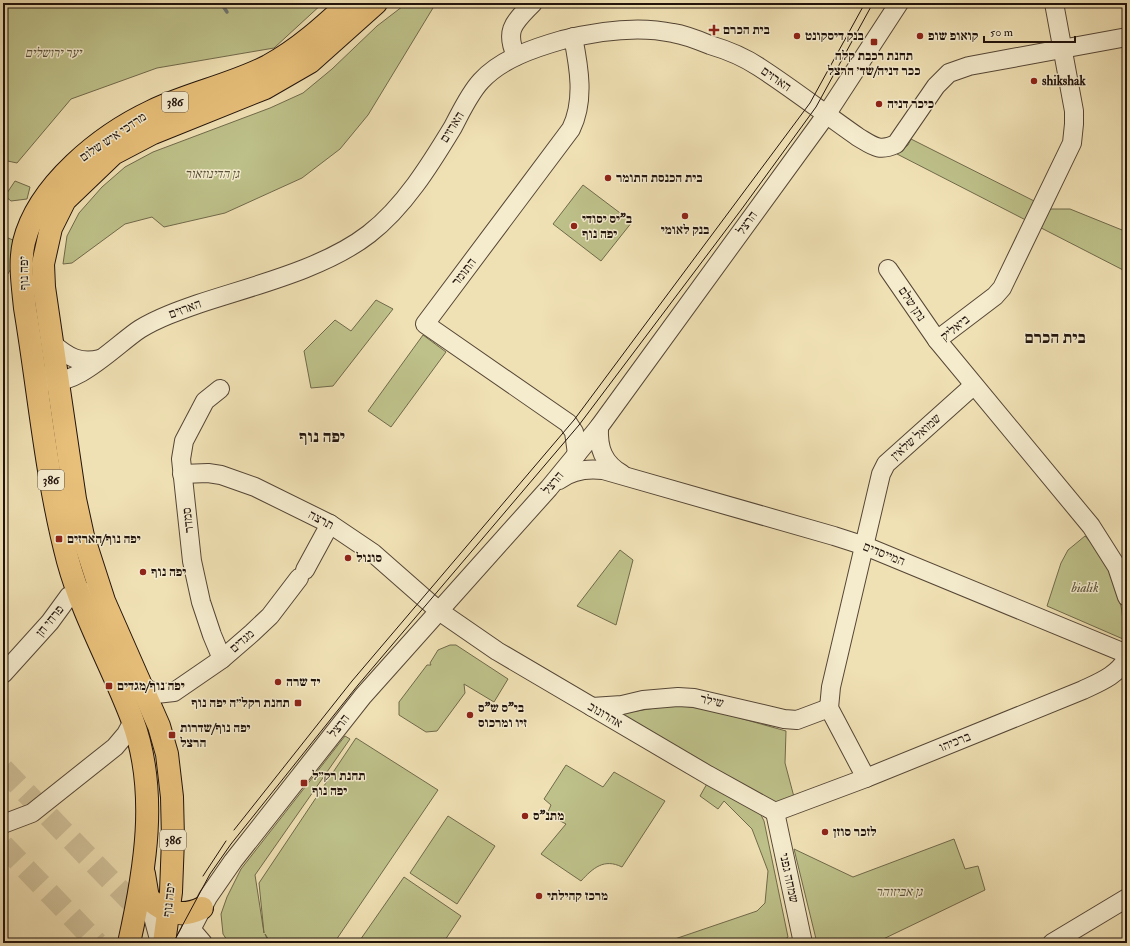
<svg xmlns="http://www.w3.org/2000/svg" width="1130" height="946" viewBox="0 0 1130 946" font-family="'IM FELL Double Pica','Frank Ruhl Libre',serif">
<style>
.green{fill:#bec18a;stroke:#706a4b}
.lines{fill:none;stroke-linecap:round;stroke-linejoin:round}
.stream{stroke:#6e7774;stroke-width:3.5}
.highway-tunnel{stroke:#d1c29b;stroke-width:22;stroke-dasharray:22 11;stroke-linecap:butt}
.minor-casing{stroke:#554636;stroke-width:20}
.major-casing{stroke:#21130c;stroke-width:24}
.minor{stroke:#f5ecce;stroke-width:18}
.major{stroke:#e8c07a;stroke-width:22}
.tram{stroke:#21130c;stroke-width:1}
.poi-dot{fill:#8f2418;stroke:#f5ecce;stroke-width:1.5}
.labels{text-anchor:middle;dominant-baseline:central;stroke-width:3;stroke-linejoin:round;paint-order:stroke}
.shield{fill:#f5ecce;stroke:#615446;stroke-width:1}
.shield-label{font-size:12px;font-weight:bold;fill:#21130c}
.poi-label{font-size:13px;font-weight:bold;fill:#21130c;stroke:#f5ecce;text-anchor:start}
.park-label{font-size:13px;font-style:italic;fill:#585038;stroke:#f5ecce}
.street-label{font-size:13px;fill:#21130c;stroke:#f5ecce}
.district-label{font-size:17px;font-weight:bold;fill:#21130c;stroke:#f5ecce}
</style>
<rect width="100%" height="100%" fill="#f0e1b4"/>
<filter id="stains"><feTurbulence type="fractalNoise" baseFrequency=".005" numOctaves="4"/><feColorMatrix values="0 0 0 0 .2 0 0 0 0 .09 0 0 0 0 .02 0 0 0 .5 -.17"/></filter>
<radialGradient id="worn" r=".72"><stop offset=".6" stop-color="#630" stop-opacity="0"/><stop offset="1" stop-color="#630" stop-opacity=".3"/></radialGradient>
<g class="green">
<path d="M3,3h320l-49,45 -117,20 -86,31 -54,64 -14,-3z"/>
<path d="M407,3h29l-68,112 -28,34 -38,29 -77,35 -61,14 -12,-10 -27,7 -53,39 -9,1 4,-28 12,-23 23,-26 23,-20 28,-15 117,-44 33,-15 29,-24 45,-43z"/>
<path d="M911,139l139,70h20l57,23v40l-230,-118 11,-9z"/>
<path d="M15,181l15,6 -3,12 -16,2 -6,-5z"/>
<path d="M583,185l49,37 -31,39 -48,-37z"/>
<path d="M3,236l10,4 2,22 -12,20z"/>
<path d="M376,300l17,9 -60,77 -22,2 -7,-37 31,-31 16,11z"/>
<path d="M423,335l23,17 -55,75 -23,-16z"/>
<path d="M1085,536c27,29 40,63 38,103l-76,-33 14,-43 7,-13z"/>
<path d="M620,550l13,10 -17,65 -39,-19z"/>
<path d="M450,645h6l52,34 -14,23 -30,-18 1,9 -28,38 -11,1 -27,-17v-13l28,-37h4l-1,-2 8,-13z"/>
<path d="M674,705l33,4 79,22 -1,32 9,34 -13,6 -14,-1 -149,-88z"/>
<path d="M345,736l5,3 -95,136 9,58 -5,-50 97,-145 82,52 -104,153h-63l-6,-9 4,9h-40l-6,-9 -2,-20 6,-17 14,-28z"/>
<path d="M566,765l37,22 11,-15 51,29 -43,66c-18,-9 -29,1 -41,14l-40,-27 25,-30 -19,-10 4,-9 -7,-6z"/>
<path d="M708,782l52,31 4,8 24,116 -8,6h-117l94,-32 8,-8 3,-32 -16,-42 -28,-28 -6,8 -18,-13z"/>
<path d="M448,816l47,30 -38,58 -47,-31z"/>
<path d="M954,839l11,30 13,-3 7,24 -110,53h-58l-23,-94 59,28z"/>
<path d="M404,877l57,39 -18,27h-85z"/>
</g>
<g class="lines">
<path class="stream" d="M221,3l6,9"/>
<g class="highway-tunnel">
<path d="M3,769l145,150"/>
<path d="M3,845l94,98"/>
</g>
<g class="minor-casing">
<g id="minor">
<path d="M573,37c6,30 12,64 -2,92l-146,195 143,99 6,9 3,22"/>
<path d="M516,56c-12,-27 -1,-34 17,-53"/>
<path d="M888,269l49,71 154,186 26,41 10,30"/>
<path d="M937,340l58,-44 7,-8 70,-145 2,-19v-13l-20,-108"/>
<path d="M53,344c15,13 27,20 47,15"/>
<path d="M45,379c27,13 73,-36 95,-50 18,-11 38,-18 58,-25 54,-18 126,-35 171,-70 35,-27 61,-69 84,-107 8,-15 16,-33 28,-46 20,-22 53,-33 81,-41 36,-9 75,-15 111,-7 13,2 25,7 37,12 17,5 34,12 49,22 34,22 66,47 99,70 15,9 21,15 38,7l40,-58 13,-13 20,-7 158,-29"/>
<path d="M220,389l-15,12 -21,40 -3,18 11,102 9,41 11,33 10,24"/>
<path d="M599,427c-1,21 4,36 23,47"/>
<path d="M182,474l26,-1 13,2 34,12 75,37 43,29 66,58 58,40 211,124 67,37"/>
<path d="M559,480c13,-10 27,-12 44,-10l231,66 31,10 262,108"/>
<path d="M305,570l25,-46"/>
<path d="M3,674l47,-52 19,-26 9,-5 12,2"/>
<path d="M141,685l15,9 18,-2 48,-33 30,-26 18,-17 29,-38"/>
<path d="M592,707l30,-2 21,-5 35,-3 16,1 90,21 13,1 32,-12"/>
<path d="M866,778l-37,-70 2,-21 50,-213 5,-10 87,-78"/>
<path d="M775,812l91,-34 217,-88c17,-8 35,-15 44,-32"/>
<path d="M775,812l28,131"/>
<path d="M3,824l29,-11 83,-66 11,-13 7,-13"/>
<path d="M148,898l12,45"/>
<path d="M191,929l12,14"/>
<path d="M184,943l24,-46 25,-36 130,-165 186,-208 50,-61 227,-312 73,-112"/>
<path d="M1052,943l75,-45"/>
</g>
</g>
<g class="major-casing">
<g id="major">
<path d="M144,874l4,24c16,15 34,20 54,10"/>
<path d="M129,943c16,-72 30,-152 3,-224 -20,-53 -49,-103 -64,-158 -22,-83 -29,-169 -43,-253 -2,-21 -6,-45 -1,-66 14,-57 77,-107 128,-131 37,-18 79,-26 116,-45 31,-17 55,-39 81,-63"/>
<path d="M164,943l7,-51 2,-53 -1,-42 -5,-43 -8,-28 -55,-125 -21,-65 -8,-37 -31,-212 -1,-23 8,-36 14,-28 48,-46 40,-21 112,-45 45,-26 66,-59"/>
</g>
</g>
<use href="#minor" class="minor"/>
<use href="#major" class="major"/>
<g class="tram">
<path d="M234,830l118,-149 222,-261 236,-317 55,-100"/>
<path d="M203,876l23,-35"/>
<path d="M173,943l37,-69 21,-30 127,-159 221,-260 162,-215 75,-103 57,-104"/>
</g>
</g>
<g class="poi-dot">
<path d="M712 24h4v4h4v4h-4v4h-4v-4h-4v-4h4z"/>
<circle cx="797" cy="36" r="4"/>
<circle cx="920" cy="36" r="4"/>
<rect x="870" y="38" width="8" height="8" rx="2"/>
<circle cx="1034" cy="81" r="4"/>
<circle cx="879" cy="104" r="4"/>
<circle cx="608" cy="178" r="4"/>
<circle cx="685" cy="216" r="4"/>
<circle cx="574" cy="226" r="4"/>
<rect x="55" y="535" width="8" height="8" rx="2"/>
<circle cx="348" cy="558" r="4"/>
<circle cx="143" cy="572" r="4"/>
<circle cx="278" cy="682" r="4"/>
<rect x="105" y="682" width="8" height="8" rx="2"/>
<rect x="294" y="699" width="8" height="8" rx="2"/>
<circle cx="470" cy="715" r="4"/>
<rect x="168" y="731" width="8" height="8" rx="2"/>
<rect x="300" y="779" width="8" height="8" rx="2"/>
<circle cx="525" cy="816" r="4"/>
<circle cx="825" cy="832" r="4"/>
<circle cx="539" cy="896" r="4"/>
</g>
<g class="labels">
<g class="shield">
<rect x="162" y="92" width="26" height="20" rx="3"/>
<rect x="38" y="470" width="26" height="20" rx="3"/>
<rect x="160" y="830" width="26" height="20" rx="3"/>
</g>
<g class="shield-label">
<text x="175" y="102">386</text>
<text x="51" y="480">386</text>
<text x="173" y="840">386</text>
</g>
<g class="poi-label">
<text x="723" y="30">בית הכרם</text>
<text x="805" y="36">בנק דיסקונט</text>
<text x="928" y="36">קואופ שופ</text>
<text x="874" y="56" text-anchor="middle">תחנת רכבת קלה<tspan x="874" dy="15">ככר דניה/שד׳ הרצל</tspan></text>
<text x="1042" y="81">shikshak</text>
<text x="887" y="104">כיכר דניה</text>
<text x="616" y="178">בית הכנסת התומר</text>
<text x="582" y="219">ב"יס יסודי<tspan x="582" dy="15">יפה נוף</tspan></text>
<text x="685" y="230" text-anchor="middle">בנק לאומי</text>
<text x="67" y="539">יפה נוף/הארזים</text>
<text x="356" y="558">סונול</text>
<text x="151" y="572">יפה נוף</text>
<text x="286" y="682">יד שרה</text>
<text x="117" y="686">יפה נוף/מגדים</text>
<text x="290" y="703" text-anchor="end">תחנת רקל״ה יפה נוף</text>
<text x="478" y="708">בי"ס ש"ס<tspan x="478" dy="15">זיו ומרכוס</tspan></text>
<text x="180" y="728">יפה נוף/שדרות<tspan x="180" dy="15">הרצל</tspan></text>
<text x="312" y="776">תחנת רק״ל<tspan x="312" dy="15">יפה נוף</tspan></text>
<text x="533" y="816">מתנ"ס</text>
<text x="833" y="832">לזכר סוזן</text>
<text x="547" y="896">מרכז קהילתי</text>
</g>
<g class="park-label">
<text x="53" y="53">יער ירושלים</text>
<text x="212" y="174">גן הדינוזאור</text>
<text x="1085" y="588">bialik</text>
<text x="899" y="892">גן אביזוהר</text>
</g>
<g class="street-label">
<text transform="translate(776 79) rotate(35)">הארזים</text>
<text transform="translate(452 127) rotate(-58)">הארזים</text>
<text transform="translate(113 137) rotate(-34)">מרדכי איש שלום</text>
<text transform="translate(747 223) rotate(-54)">הרצל</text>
<text transform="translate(464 272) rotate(-53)">התומר</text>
<text transform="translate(24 273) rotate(-91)">יפה נוף</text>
<text transform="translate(912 304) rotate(56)">נתן שלם</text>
<text transform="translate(185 309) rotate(-20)">הארזים</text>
<text transform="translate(955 328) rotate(-39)">ביאליק</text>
<text transform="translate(916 437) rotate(-42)">שמואל שלאין</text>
<text transform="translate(553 483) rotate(-50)">הרצל</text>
<text transform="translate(188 520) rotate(-97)">סמדר</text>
<text transform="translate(321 520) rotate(28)">תרצה</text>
<text transform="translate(884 554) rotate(22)">המייסדים</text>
<text transform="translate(50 621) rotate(-51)">פרחי חן</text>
<text transform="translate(242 641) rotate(-41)">מגדים</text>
<text transform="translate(712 701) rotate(12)">שילר</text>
<text transform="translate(605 715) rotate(31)">אהרונוב</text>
<text transform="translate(339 726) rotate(-52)">הרצל</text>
<text transform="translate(955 742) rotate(-22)">ברכיהו</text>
<text transform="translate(789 878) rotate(78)">שמחה גפני</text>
<text transform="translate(169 900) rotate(-84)">יפה נוף</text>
</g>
<g class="district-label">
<text x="1055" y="337">בית הכרם</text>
<text x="322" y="436">יפה נוף</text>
</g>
</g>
<rect width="1130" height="946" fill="none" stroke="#f0e1b4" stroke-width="16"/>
<rect x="4" y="4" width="1122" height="938" fill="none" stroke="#21130c" stroke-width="2"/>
<rect x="8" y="8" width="1114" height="930" fill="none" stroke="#21130c"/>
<path d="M984 36v6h91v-6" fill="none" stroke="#21130c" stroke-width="2"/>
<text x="990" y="36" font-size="12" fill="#21130c" stroke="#f5ecce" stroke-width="3" paint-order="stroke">50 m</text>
<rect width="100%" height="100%" filter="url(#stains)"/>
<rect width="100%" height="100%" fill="url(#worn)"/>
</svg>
